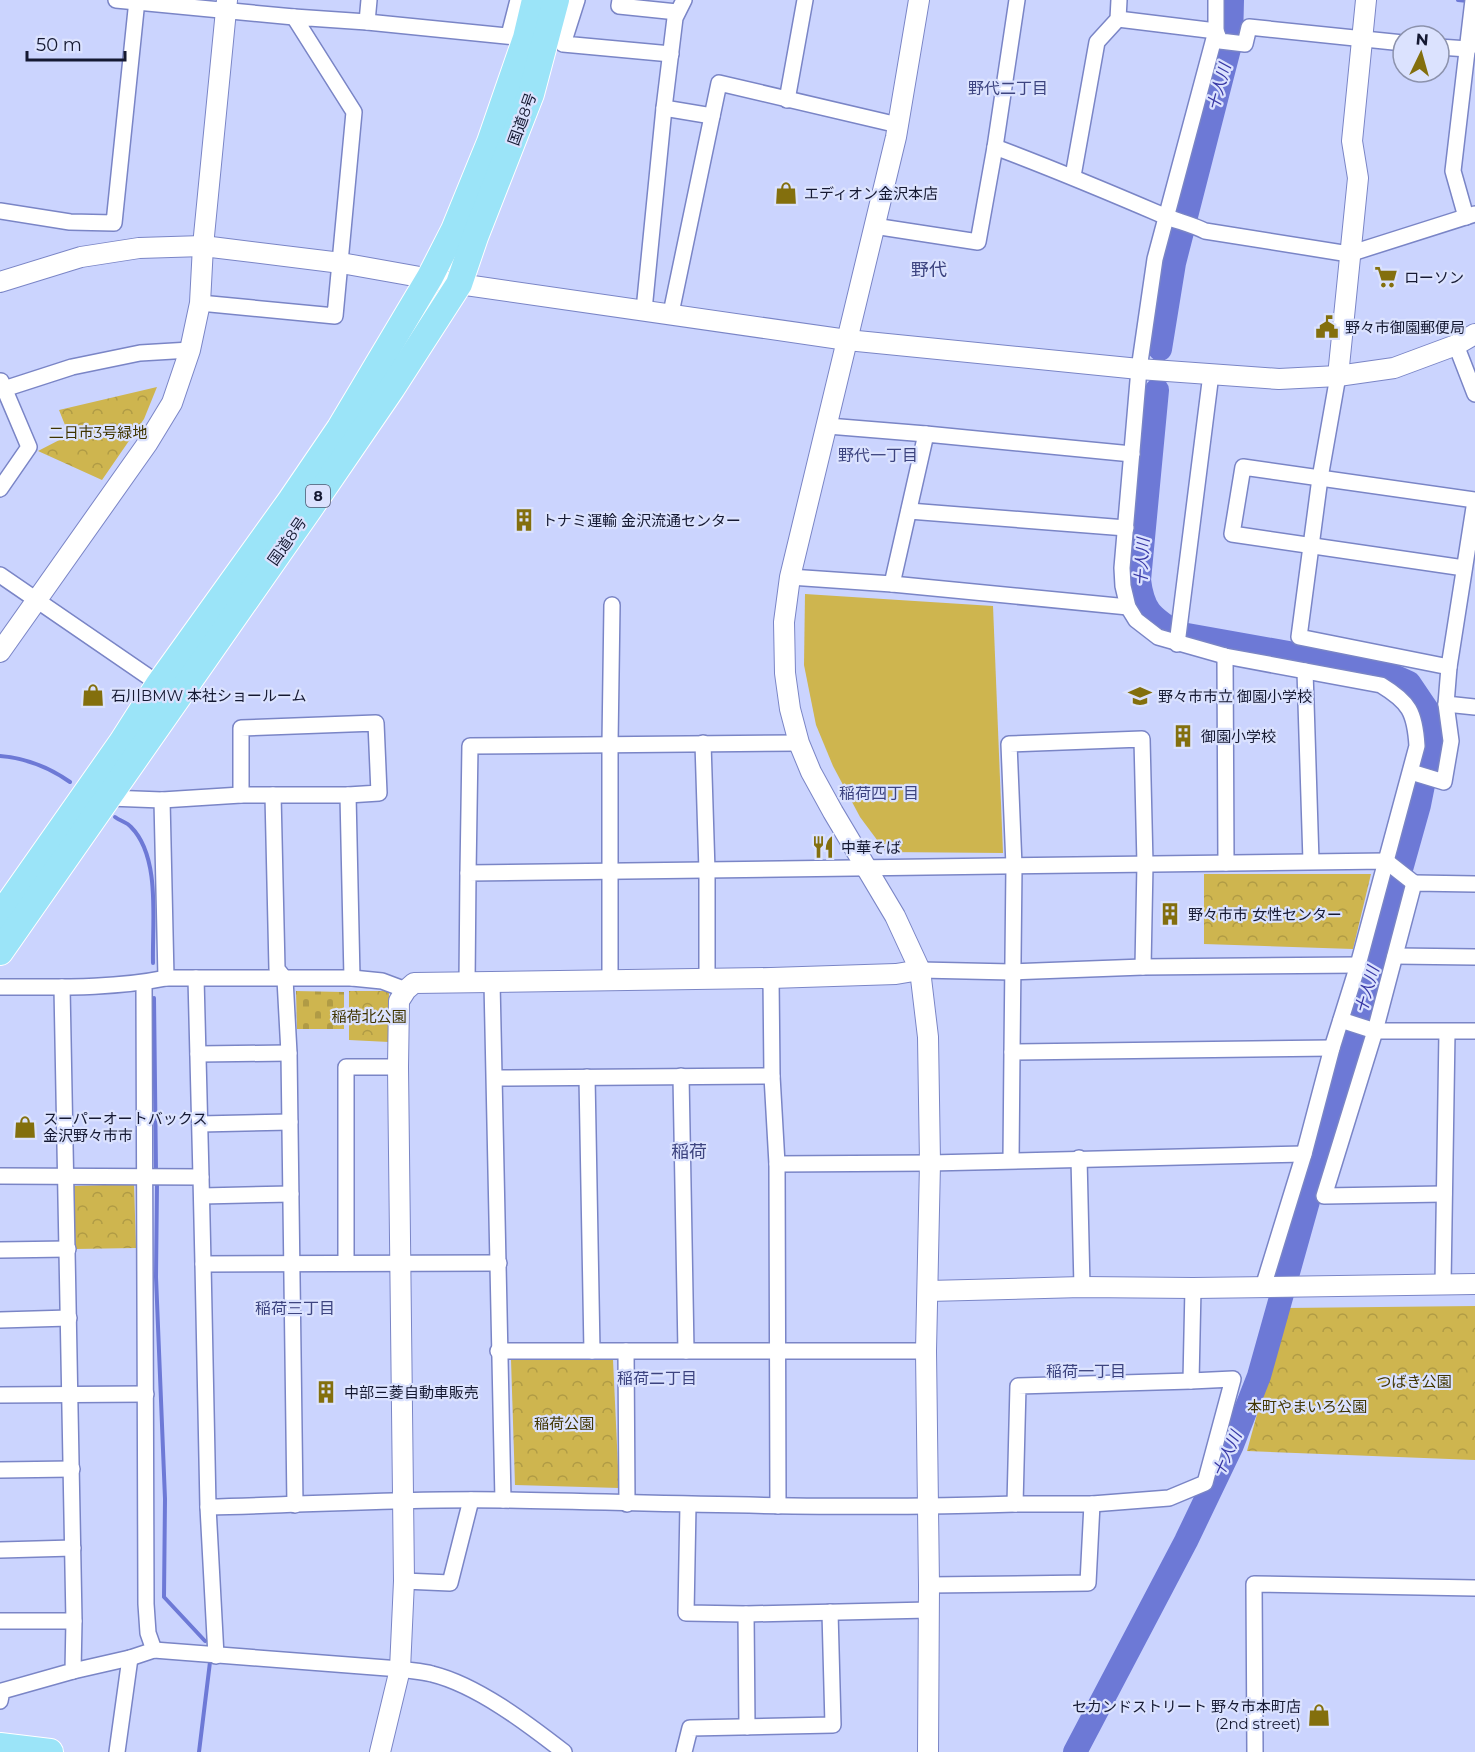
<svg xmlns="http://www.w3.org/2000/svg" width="1475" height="1752" viewBox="0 0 1475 1752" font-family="Montserrat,'Noto Sans JP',sans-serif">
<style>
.grass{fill:#ceb54f}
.cemetery{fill:url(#cemetery-stones)}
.park{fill:url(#park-crowns)}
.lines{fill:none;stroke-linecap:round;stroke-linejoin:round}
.stream{stroke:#6d79d6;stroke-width:4}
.river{stroke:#6d79d6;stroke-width:24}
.minor-casing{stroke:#7a85c6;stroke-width:18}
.tertiary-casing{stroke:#7a85c6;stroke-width:22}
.trunk-casing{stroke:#fff;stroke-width:28}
.minor{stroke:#fff;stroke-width:15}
.tertiary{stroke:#fff;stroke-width:20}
.trunk{stroke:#9be4f8;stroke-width:26}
.labels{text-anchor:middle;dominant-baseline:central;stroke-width:4.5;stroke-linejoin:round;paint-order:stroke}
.shield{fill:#dbe2fe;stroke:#50556f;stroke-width:1.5}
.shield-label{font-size:14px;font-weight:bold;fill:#151932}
.street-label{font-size:15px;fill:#151932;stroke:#dbe2fe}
.poi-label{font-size:15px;fill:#151932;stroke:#dbe2fe;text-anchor:start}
.park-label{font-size:15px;fill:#403500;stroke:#dbe2fe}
.water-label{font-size:16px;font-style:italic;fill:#3838a5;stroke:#dbe2fe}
.neighbourhood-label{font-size:16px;fill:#3d4480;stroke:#dbe2fe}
.quarter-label{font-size:18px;fill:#3d4480;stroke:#dbe2fe}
</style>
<defs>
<pattern id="cemetery-stones" width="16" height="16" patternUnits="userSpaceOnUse" patternTransform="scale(1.5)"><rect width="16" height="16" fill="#ceb54f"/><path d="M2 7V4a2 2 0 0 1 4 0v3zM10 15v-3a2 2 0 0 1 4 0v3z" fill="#b09b45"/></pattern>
<pattern id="park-crowns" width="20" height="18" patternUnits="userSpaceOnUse" patternTransform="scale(1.5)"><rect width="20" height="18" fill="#ceb54f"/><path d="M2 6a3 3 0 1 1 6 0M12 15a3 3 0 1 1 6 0" fill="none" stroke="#b09b45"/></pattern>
</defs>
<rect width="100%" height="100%" fill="#cbd4fe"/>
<path class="grass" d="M805,594l188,12 10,247 -117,-1 -26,-35 -27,-51 -17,-41 -12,-60z"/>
<path class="cemetery" d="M296,991l48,1v37h-47z"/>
<g class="park">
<path d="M157,387l-13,32 -42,61 -64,-29 31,-16 -10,-25z"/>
<path d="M1204,874h167l-18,75 -149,-5z"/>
<path d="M349,991h40v51l-40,-2z"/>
<path d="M134,1184l2,64 -61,1 -1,-63z"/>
<path d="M1475,1306v154l-228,-9 39,-143z"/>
<path d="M511,1360h102l6,128 -104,-3z"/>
</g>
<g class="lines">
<g class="stream">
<path d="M1458,0l10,1"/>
<path d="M0,756c25,2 50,12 70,26"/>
<path d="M115,817c5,4 12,5 16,10 30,30 21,95 22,136"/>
<path d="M154,998l2,172"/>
<path d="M157,1184l-1,93 9,222 -1,98 41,44"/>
<path d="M199,1752l11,-90"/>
</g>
<g class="river">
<path d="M1160,349l14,-86 57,-222 1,-41"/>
<path d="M1075,1752l111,-211 46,-96 27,-69 160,-571 14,-70 -1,-18 -23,-34 -31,-14 -202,-36c-25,-17 -33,-22 -37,-53l18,-190"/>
</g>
<g class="minor-casing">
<g id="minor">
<path d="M116,0l178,17"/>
<path d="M577,0l-14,44 108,10"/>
<path d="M620,0l-1,6 58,6"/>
<path d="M684,0l-9,18 -11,90 48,8"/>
<path d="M1216,0v31l-61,228 -16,110 -17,199 1,18 5,21 8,13 22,17 67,19 156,29c28,17 34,27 36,61l-59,219 -26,83 -28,106 -41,133"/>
<path d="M1118,19l98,12 4,10 25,3 4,-17 154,16"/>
<path d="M367,22l2,-22"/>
<path d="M509,35l9,-35"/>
<path d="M1439,47l29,2"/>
<path d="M787,100l18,-100"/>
<path d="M995,147l22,-147"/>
<path d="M1073,176l24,-134 21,-23 1,-19"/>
<path d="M0,211l70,11 44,1 23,-223"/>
<path d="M1466,217l-13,-46 20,-171"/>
<path d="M874,226l104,16 17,-95c56,21 111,44 167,68 14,6 29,9 43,16l144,23 126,-40"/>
<path d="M200,303l135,13 19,-204 -60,-95 73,5 159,16"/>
<path d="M644,310l20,-202"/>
<path d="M671,313l48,-230 179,42"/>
<path d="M1456,345l19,49"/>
<path d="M1338,376l-18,102 -21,159 150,30 -3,37 5,37 -7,41 -33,-10"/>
<path d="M4,389l68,-22 68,-14 50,-3"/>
<path d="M828,426l98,8"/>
<path d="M0,489l29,-42 -28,-66"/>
<path d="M909,511l217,17"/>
<path d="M1464,568l-232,-34 11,-67 232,33"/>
<path d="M0,575l159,109"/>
<path d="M790,577l102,7 236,23"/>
<path d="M892,584l34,-150 206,20"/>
<path d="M1177,644l34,-270"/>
<path d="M1225,656l1,207"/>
<path d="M1449,667l26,-166"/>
<path d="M1305,671l6,190"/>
<path d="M1446,704l29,3"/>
<path d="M703,743l4,128v107"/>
<path d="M241,795v-67l135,-5 3,70 -31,2"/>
<path d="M109,798l53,2 4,178"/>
<path d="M162,800l79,-5h32"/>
<path d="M468,873l2,-127 329,-3"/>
<path d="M1395,956l80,1"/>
<path d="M920,970l92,2 131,-5 215,-2"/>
<path d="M196,978l5,199"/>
<path d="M771,978l1,98 5,88 1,342"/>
<path d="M610,980v-237l2,-138"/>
<path d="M492,982l11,518"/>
<path d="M144,983l2,621 2,29 6,17"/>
<path d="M467,983l1,-110 918,-12 28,22"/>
<path d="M0,987c55,0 112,2 166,-9h186l30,3 24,9"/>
<path d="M1341,1020l34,11h100"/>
<path d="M1012,1052l2,-186 -5,-122 133,-5 3,125 -2,103"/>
<path d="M198,1054l91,-1"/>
<path d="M681,1076l5,275"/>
<path d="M587,1077l5,274"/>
<path d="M495,1078l277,-2"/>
<path d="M200,1124l90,-2"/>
<path d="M1079,1158l3,129"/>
<path d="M1011,1160l1,-108 320,-4"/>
<path d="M777,1164l153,-1 374,-9"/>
<path d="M0,1176l201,1 2,87 296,-1"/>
<path d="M1444,1194l-120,2 51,-165 39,-148 61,1"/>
<path d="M202,1196l89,-2"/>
<path d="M0,1250l68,-1"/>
<path d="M346,1263v-196h52"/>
<path d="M203,1264l5,243 8,149"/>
<path d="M1443,1284l4,-252"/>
<path d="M0,1320l69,-2"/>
<path d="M498,1351h428"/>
<path d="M626,1351l1,153"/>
<path d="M0,1395l146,-1"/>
<path d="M0,1470l72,-1"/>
<path d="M1092,1504l77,-6 36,-15 28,-104 -42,2"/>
<path d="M295,1505l-6,-452 -4,-74 -8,-10 -4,-174h75l4,183"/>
<path d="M688,1505l-2,108 60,1 183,-4"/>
<path d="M208,1507c98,-2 197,-9 295,-7 171,3 341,10 512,4"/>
<path d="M0,1550l73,-2"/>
<path d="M404,1581l46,2 21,-83"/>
<path d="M929,1585l159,-2 4,-79h-77l3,-118 173,-5 2,-93"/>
<path d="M746,1614l1,113"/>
<path d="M0,1621h74"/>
<path d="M73,1671l57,-13 24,-8 246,19c11,2 22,2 32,5 45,11 96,50 132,78"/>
<path d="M0,1701l2,-10 71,-20 1,-50 -12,-634"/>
<path d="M117,1752l13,-94"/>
<path d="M684,1752l6,-24 143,-3 -3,-113"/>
<path d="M1255,1752l-1,-168 221,4"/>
</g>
</g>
<g class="tertiary-casing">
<g id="tertiary">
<path d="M919,0l-23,137 -106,440 -6,45 1,51 5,36 9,34 12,29 22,40 62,104 25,54 8,67 2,126 -4,188 3,234 -1,167"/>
<path d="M0,282l81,-25 58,-9 64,-2 138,17 118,21 388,56 292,29 140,10 59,-3 56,-8 62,-23 19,-11"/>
<path d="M1338,376l20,-198 -6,-37 14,-141"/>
<path d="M0,652l147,-208 25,-41 18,-53 10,-47 3,-57 24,-246"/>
<path d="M928,1291l154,-4 111,1 282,-4"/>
<path d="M380,1752l20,-83 4,-88 -6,-514 1,-66 7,-11 8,-7 357,-5 125,-4 24,-4"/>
</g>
</g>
<g class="trunk-casing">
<g id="trunk">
<path d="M0,916l122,-174 37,-58 132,-184 49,-72 90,-151 24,-47 36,-88 36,-104 9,-38"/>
<path d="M0,952l310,-444 82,-120 67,-104 16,-47 56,-143 25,-94"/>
<path d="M0,1746l50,6"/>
</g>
</g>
<use href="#minor" class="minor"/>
<use href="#tertiary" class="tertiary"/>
<use href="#trunk" class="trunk"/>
</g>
<defs>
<g id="shop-bare" transform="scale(1.8)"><path d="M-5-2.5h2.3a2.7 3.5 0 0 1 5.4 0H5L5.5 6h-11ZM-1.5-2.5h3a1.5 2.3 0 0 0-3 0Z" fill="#836f0d" stroke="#dbe2fe" stroke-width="2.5" paint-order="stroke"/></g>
<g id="supermarket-bare" transform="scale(1.8)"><path d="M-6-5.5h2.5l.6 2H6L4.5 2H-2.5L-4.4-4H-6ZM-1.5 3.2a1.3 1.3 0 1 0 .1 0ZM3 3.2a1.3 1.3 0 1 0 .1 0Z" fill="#836f0d" stroke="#dbe2fe" stroke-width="2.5" paint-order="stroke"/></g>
<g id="civic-bare" transform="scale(1.8)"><path d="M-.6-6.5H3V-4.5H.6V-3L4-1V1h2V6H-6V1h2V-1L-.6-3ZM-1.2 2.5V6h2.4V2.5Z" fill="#836f0d" stroke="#dbe2fe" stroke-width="2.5" paint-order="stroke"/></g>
<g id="building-bare" transform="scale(1.8)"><path d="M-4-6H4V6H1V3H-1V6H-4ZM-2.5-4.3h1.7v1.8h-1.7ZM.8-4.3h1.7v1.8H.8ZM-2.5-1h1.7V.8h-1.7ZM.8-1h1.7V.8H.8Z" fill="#836f0d" stroke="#dbe2fe" stroke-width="2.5" paint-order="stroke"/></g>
<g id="school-bare" transform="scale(1.8)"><path d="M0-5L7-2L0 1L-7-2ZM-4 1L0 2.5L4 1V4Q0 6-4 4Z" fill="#836f0d" stroke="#dbe2fe" stroke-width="2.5" paint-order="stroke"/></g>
<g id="restaurant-bare" transform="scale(1.8)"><path d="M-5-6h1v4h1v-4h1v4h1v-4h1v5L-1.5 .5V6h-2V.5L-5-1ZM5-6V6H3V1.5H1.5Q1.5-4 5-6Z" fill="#836f0d" stroke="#dbe2fe" stroke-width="2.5" paint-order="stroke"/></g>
</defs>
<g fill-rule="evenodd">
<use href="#shop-bare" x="786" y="193"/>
<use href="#supermarket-bare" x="1386" y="277"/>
<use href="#civic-bare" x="1327" y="327"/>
<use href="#building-bare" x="524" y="520"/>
<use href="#shop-bare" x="93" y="695"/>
<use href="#school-bare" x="1140" y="696"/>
<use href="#building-bare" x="1183" y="736"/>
<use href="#restaurant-bare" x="823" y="847"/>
<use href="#building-bare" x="1170" y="914"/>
<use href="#shop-bare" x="25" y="1127"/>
<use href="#building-bare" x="326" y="1392"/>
<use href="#shop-bare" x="1319" y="1715"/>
</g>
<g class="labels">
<rect class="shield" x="306" y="485" width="24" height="22" rx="4.5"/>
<g class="shield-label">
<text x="318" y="496">8</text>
</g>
<g class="street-label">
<text transform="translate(522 119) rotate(-70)">国道8号</text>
<text transform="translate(287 541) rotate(-55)">国道8号</text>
</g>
<g class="poi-label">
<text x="804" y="193">エディオン金沢本店</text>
<text x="1404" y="277">ローソン</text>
<text x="1345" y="327">野々市御園郵便局</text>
<text x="542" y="520">トナミ運輸 金沢流通センター</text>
<text x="111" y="695">石川BMW 本社ショールーム</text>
<text x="1158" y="696">野々市市立 御園小学校</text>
<text x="1201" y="736">御園小学校</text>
<text x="841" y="847">中華そば</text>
<text x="1188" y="914">野々市市 女性センター</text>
<text x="43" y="1118">スーパーオートバックス<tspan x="43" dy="17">金沢野々市市</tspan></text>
<text x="344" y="1392">中部三菱自動車販売</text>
<text x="1301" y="1706" text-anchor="end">セカンドストリート 野々市本町店<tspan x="1301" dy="17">(2nd street)</tspan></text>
</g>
<g class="park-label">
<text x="98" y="432">二日市3号緑地</text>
<text x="369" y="1016">稲荷北公園</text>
<text x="1414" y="1381">つばき公園</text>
<text x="1307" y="1406">本町やまいろ公園</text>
<text x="564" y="1423">稲荷公園</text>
</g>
<g class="water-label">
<text transform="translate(1219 87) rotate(-75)">十人川</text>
<text transform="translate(1142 562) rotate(-87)">十人川</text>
<text transform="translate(1367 990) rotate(-74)">十人川</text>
<text transform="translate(1227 1454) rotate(-66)">十人川</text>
</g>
<g class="neighbourhood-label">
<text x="1008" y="88">野代二丁目</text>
<text x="878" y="455">野代一丁目</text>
<text x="879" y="793">稲荷四丁目</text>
<text x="295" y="1308">稲荷三丁目</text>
<text x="1086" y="1371">稲荷一丁目</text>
<text x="657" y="1378">稲荷二丁目</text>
</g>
<g class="quarter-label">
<text x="929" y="270">野代</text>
<text x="689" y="1152">稲荷</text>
</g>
</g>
<g transform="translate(1421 54) rotate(5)"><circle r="28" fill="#dbe2fe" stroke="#8c92ac" stroke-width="1.5"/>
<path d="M0-4.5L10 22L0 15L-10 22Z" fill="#836f0d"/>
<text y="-9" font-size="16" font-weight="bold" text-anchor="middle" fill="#151932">N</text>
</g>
<path d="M27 51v9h98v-9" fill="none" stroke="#151932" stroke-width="3"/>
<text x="36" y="51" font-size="18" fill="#151932" stroke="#dbe2fe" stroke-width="4.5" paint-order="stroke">50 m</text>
</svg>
